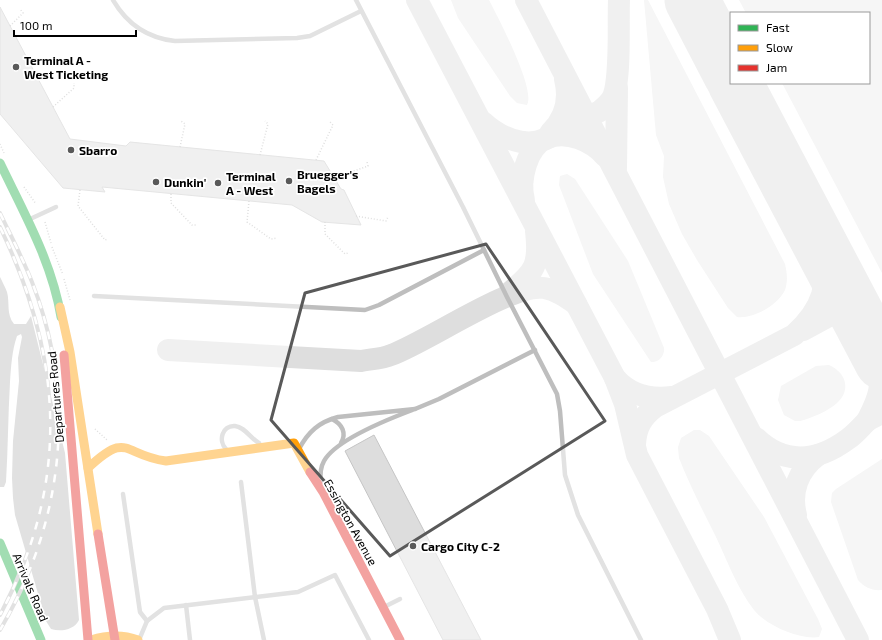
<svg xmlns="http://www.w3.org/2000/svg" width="882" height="640" viewBox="0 0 882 640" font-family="'Exo 2',sans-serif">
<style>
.green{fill:#eaeaea}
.water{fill:#bcbcbc}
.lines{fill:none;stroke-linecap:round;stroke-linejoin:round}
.taxiway{stroke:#dedede;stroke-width:22}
.runway{stroke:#dedede;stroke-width:55}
.building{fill:#ddd;stroke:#c5c5c5}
.path{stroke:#b8b8b8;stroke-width:1.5;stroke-dasharray:1 2;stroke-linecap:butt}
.lane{stroke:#bebebe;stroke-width:4.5}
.fast{stroke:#30b455;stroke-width:9}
.slow{stroke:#ff9f0a;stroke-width:9}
.jam{stroke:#e5322d;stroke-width:9}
.rail-casing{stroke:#bdbdbd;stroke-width:4}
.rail{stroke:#fff;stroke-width:2.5;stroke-dasharray:8;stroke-linecap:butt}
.marked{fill:none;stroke:#595959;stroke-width:3;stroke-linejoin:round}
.poi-dot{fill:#595959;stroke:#fff;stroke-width:1.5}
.labels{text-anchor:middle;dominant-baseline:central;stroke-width:3.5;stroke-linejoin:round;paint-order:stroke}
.poi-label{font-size:12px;font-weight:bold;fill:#000;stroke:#fff;text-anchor:start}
.street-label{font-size:12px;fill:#000;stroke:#fff}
</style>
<rect width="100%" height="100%" fill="#fff"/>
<g class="green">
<path d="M451,0h38c9,18 47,89 38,105l-10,-2 -7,-7 -52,-78z"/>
<path d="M644,0h4l137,264c2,9 3,17 0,26 -7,15 -31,29 -48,27l-9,-9 -31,-48 -15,-26 -13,-30 -6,-27 1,-21 -8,-21z"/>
<path d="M739,0h143v273l-100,-190h87v-70h-123z"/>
<path d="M567,174l8,5 53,82 36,87c1,8 -6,15 -13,14l-58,-88 -34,-89 1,-9z"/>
<path d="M829,365c16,7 23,24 8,38 -9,8 -25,15 -37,18h-5l-11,-6 -6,-15 3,-14 35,-20z"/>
<path d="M694,430h6l9,6 55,81 54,102 4,10 -3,8c-20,3 -53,-12 -65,-27 -16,-21 -26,-47 -37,-71 -13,-26 -27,-53 -38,-81l-1,-11 3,-9z"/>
<path d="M882,459v131c-10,1 -18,-3 -24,-10l-27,-78 1,-9 4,-4z"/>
</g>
<path class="water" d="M0,277c2,4 5,10 7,15 3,11 -1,22 7,32h12l5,-8 34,137 14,167c-5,10 -18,12 -28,9l-5,-8 -31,-106 -2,-17 -1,-20 1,-37 6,-60 -1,-23 4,-21 -1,-3 -4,2c-5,14 -6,31 -7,46 -2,34 -2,67 -4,100l-2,5h-4z"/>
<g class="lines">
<g class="taxiway">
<path d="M417,0l198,378 10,26 12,51 80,154 13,31"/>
<path d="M526,0l332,640"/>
<path d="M483,122c15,14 41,27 62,17 2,-1 5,-5 6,-7 15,-15 19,-33 14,-53"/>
<path d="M546,139l54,-28c5,-4 10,-8 13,-14 8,-18 5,-74 6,-97"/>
<path d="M616,168l1,-80"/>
<path d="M524,200c-5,-19 2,-53 23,-62 20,-8 45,3 58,18"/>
<path d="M509,293c26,-21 31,-28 27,-62"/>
<path d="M803,330l48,-26"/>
<path d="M168,350l193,11c10,-2 21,-2 30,-6 36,-13 121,-72 153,-67 12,2 22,9 32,16"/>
<path d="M615,378c15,17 35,22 57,19"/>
<path d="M867,421c15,-29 14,-33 12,-66"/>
<path d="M756,438c29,28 61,24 92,1 7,-5 12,-11 18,-17 4,-4 11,-6 16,-9"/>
<path d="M635,444c1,-17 7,-27 20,-37l139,-72c29,-26 37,-51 26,-89"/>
<path d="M796,515c-6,-23 2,-45 22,-60"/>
</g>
<g class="runway">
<path d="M692,0l39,75"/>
<path d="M735,83l147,279"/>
</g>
</g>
<g class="building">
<path d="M0,7l70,132 56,7 4,-4 194,19 17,28 3,1 17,35 -39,-3 -30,-17 -190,-18 3,5 -42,-4 -63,-74z"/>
<path d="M374,435l107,205h-38l-98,-189z"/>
</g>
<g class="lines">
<g class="path">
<path d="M10,26l13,-13 -3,-4"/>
<path d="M53,107l21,-19v-5"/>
<path d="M0,144l4,9"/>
<path d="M180,147l5,-23 -4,-3"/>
<path d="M260,155l8,-31 -3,-3"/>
<path d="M316,160l17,-35 -3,-3"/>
<path d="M334,178l34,-12 -1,-4"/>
<path d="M24,187l12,17"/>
<path d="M80,190l-2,16 27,34 3,-1"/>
<path d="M171,194v9l21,22h4"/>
<path d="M249,201l-2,21 24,17 6,-1"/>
<path d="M356,216l30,5 2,-4"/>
<path d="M45,222l6,21"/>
<path d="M325,222v12l20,20 3,-1"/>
<path d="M52,247l11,28"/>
<path d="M64,279l6,21"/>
<path d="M95,429l12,11"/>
</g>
<g class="lane">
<path d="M113,0c14,24 35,38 62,41l122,-3 13,-2 51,-25"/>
<path d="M356,0l107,207 44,90 50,97 3,17 5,64 13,40 63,125"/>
<path d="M28,220l28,-13"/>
<path d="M94,296l271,14 14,-5 105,-55"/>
<path d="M415,409l24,-10 96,-49"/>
<path d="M332,419c10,5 15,14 9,24"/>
<path d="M226,449c-8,-8 -4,-24 9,-23 10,1 16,13 24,17"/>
<path d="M299,449c9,-17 20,-27 39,-32l77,-8c-24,9 -79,30 -91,52 -4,7 -4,15 -3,22"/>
<path d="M241,482l14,115 9,43"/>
<path d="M123,494l17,118 7,9"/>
<path d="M186,605l4,35"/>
<path d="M384,607l16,-8"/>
<path d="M139,640l8,-19 17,-13 134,-16 37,-17 34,65"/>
</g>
<g class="fast">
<path d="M0,163c24,50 52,99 61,154"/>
<path d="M0,543l41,97"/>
</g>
<g class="slow">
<path d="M60,307l10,45 28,182"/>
<path d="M88,468c41,-38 34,-13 78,-7l128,-18 16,29"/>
<path d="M91,640c16,-5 31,-6 47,0"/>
</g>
<g class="jam">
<path d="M64,355l24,285"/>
<path d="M310,472l13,20 77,148"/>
<path d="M98,534l17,106"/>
</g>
<g class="rail-casing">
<g id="rail">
<path d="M0,213c11,23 23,46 32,69 46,118 31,241 -32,348"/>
<path d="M0,227c64,133 70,256 0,388"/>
</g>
</g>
<use href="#rail" class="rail"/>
</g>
<path d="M0 0H882V640H0ZM486,244l119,177 -215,135 -119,-136 34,-127z" fill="#fff" fill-opacity=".55" fill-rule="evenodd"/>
<path class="marked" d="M486,244l119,177 -215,135 -119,-136 34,-127z"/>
<g class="poi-dot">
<circle cx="16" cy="67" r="4"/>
<circle cx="71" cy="150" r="4"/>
<circle cx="289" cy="181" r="4"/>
<circle cx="156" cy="182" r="4"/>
<circle cx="218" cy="183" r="4"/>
<circle cx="413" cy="546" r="4"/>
</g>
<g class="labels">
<g class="poi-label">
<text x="24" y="60">Terminal A -<tspan x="24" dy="14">West Ticketing</tspan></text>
<text x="79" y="150">Sbarro</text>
<text x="297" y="174">Bruegger's<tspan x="297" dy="14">Bagels</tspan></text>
<text x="226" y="176">Terminal<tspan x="226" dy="14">A - West</tspan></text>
<text x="164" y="182">Dunkin'</text>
<text x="421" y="546">Cargo City C-2</text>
</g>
<g class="street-label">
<text transform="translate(55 397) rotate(-95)">Departures Road</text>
<text transform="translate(351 522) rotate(61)">Essington Avenue</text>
<text transform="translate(31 587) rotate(67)">Arrivals Road</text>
</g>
</g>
<rect x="730" y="12" width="140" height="72" fill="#ffffff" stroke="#999999"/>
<rect x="738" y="25" width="20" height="6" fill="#30b455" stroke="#999999"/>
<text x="766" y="32" font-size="12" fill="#000000">Fast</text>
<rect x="738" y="45" width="20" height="6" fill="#ff9f0a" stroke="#999999"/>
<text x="766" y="52" font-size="12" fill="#000000">Slow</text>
<rect x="738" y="65" width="20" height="6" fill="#e5322d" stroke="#999999"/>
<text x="766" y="72" font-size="12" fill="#000000">Jam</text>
<path d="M14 30v6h122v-6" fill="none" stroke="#000000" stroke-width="2"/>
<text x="20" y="30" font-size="12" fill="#000000" stroke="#ffffff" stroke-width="3" paint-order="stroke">100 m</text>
</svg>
